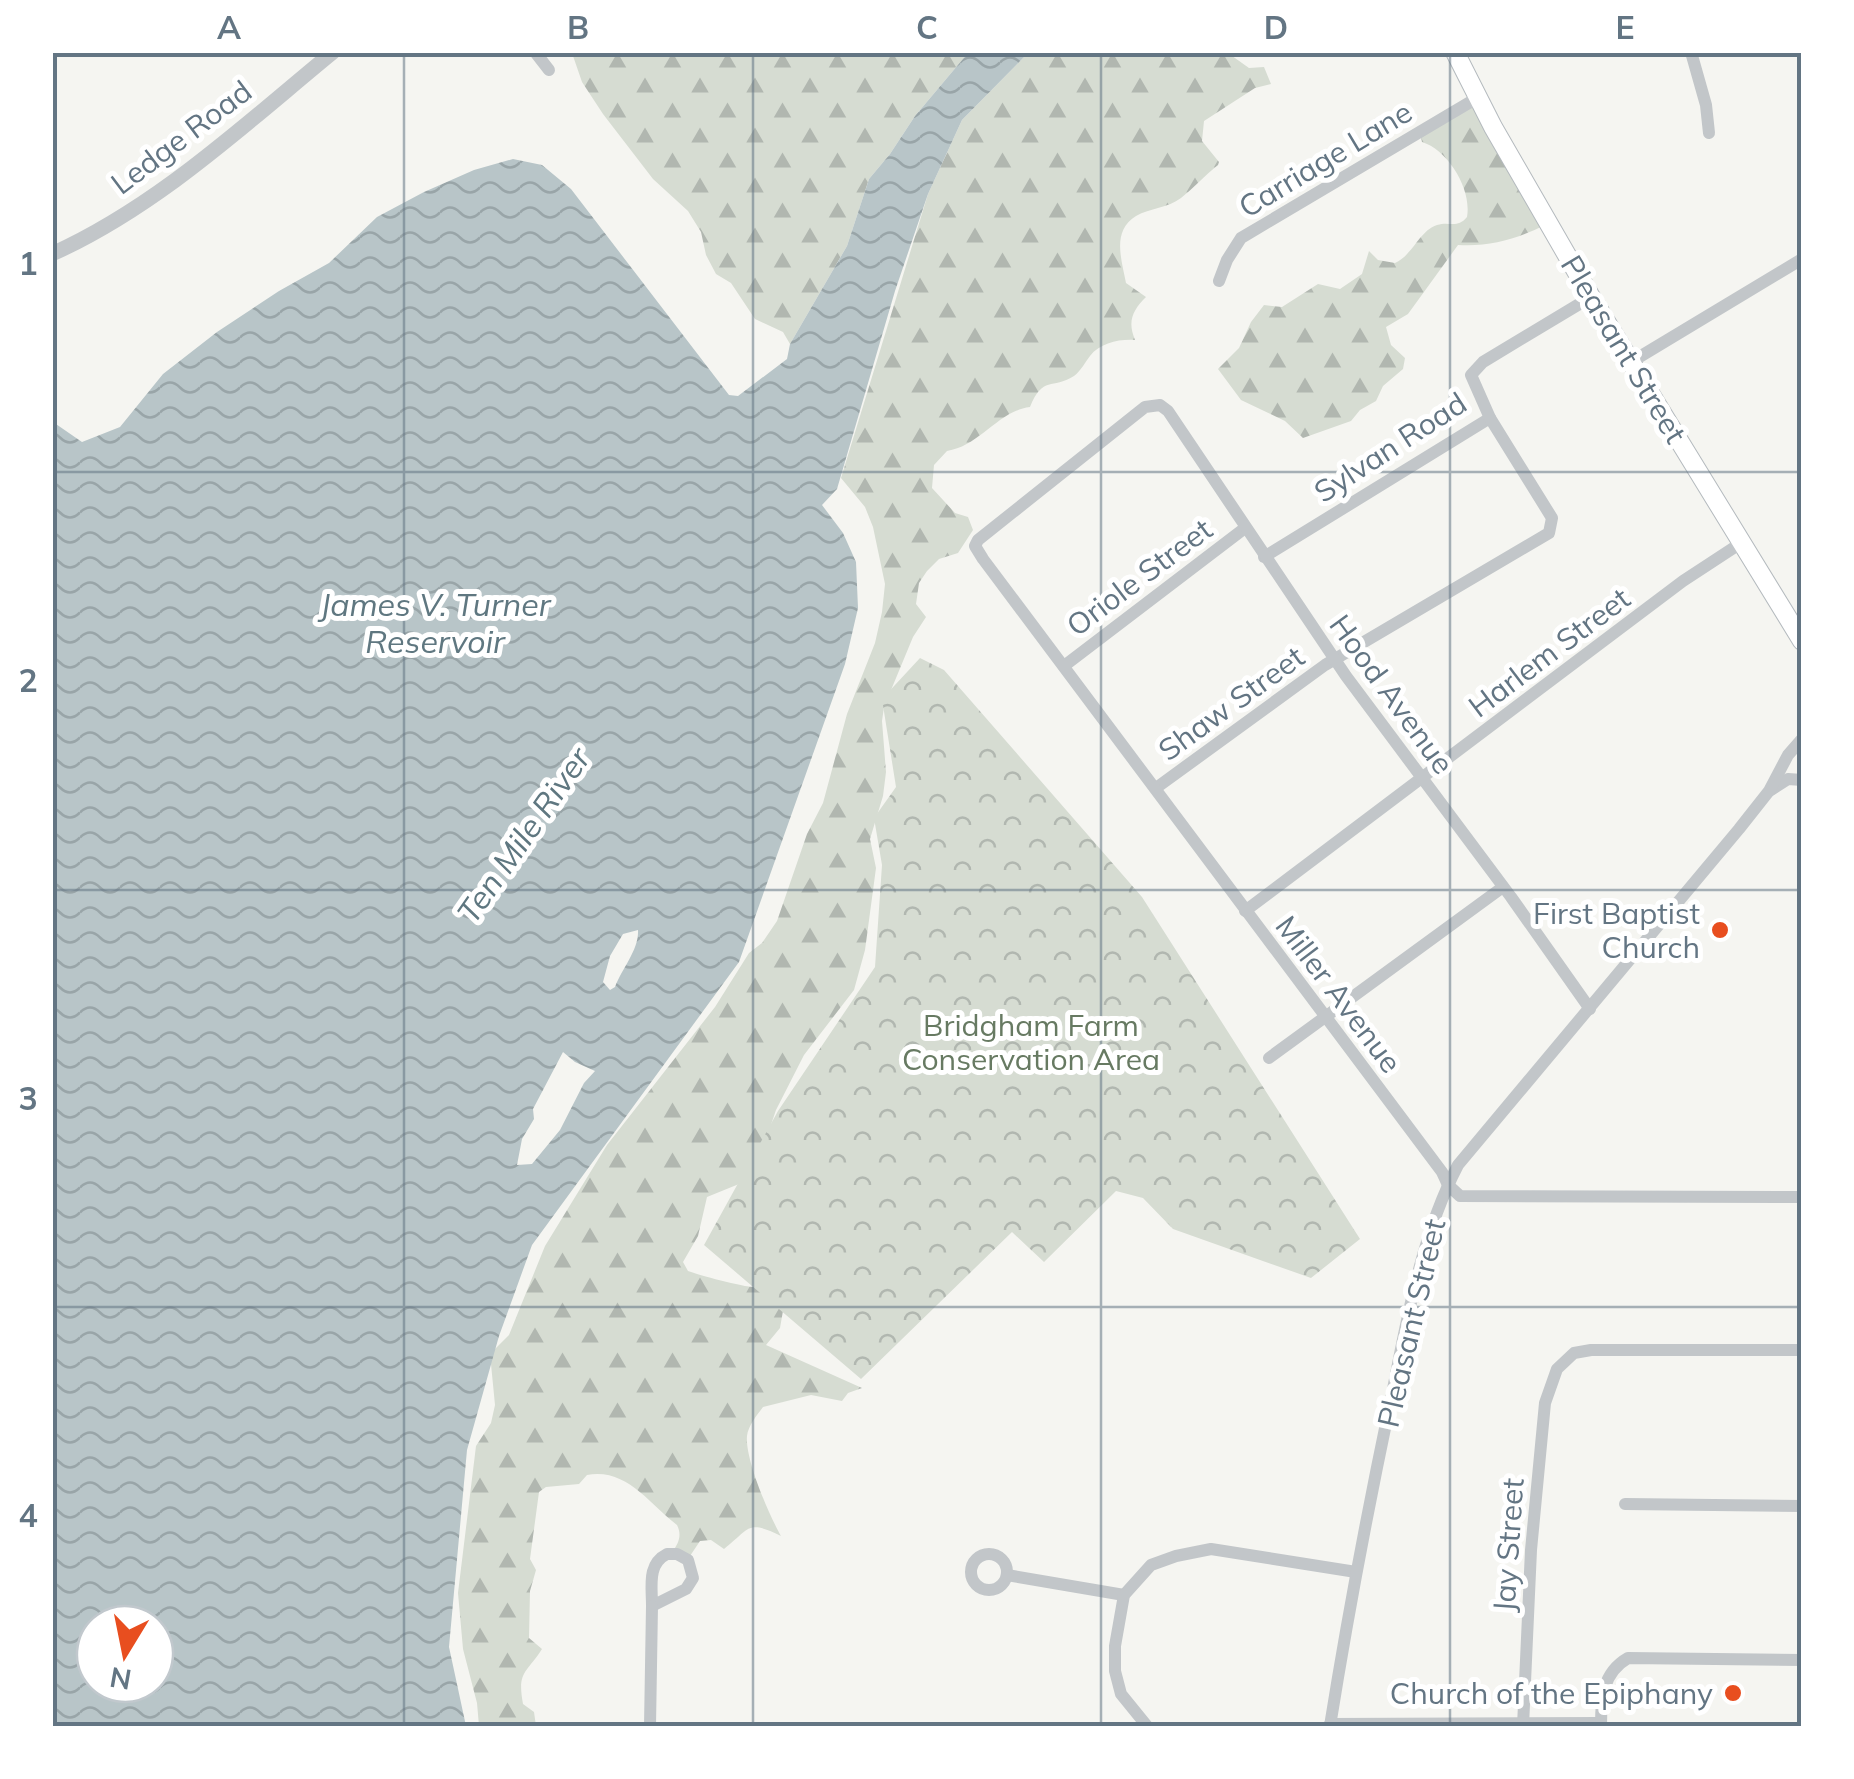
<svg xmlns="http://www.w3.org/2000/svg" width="1854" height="1779" viewBox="0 0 1854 1779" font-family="Mulish,sans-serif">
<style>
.forest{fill:url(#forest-firs)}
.park{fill:url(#park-crowns)}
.water{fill:url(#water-waves);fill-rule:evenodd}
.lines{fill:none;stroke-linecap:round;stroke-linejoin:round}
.secondary-casing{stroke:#b4babe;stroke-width:20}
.minor{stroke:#c2c6c9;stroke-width:12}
.tertiary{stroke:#c2c6c9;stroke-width:15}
.secondary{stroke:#fff;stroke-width:18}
.grid{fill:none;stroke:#637583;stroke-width:2.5;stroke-opacity:0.55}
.poi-dot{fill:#e84e1f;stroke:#fff;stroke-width:4}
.labels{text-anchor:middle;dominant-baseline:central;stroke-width:10;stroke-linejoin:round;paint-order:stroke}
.street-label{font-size:30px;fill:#637583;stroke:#fff}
.poi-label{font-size:30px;fill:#637583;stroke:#fff;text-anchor:end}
.park-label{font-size:30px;fill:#677a62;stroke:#fff}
.water-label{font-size:32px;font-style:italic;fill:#5f7780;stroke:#fff}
.neatline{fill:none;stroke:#637583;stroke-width:4}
.grid-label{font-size:32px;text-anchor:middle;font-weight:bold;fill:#637583}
</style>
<defs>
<pattern id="forest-firs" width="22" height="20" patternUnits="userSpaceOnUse" patternTransform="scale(2.5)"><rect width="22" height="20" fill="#d6dcd2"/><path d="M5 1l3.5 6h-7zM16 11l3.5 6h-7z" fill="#b1b7b0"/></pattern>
<pattern id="park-crowns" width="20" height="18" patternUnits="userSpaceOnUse" patternTransform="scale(2.5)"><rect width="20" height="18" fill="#d6dcd2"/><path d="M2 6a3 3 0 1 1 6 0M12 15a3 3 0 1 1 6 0" fill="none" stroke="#b1b7b0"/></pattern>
<pattern id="water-waves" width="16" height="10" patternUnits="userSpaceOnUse" patternTransform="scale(2.5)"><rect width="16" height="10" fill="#b8c5c8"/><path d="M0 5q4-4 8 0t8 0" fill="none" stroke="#99a5a8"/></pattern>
</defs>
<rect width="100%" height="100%" fill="#f5f5f1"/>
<g class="forest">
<path d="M572,53h396l-53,63 -25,38 -21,25 -22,67 -57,98 -7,-12 -28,-13 -24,-36 -15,-9 -10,-19 -5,-23 -13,-21 -35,-32 -50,-65 -21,-32z"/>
<path d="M1028,53h200l21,15 15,-1 7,17 -16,4 -51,33 -2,20 17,21 -1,3c-13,10 -24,23 -37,33 -13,10 -31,10 -45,18 -25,15 -14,45 -10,67l20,14c-13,13 -19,24 -11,43 -16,-1 -35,3 -45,16 -5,6 -9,15 -16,20 -22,14 -31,-1 -44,31 -32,4 -50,39 -83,44l-13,14 -2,23 23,25 13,4 5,13 -15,23 -19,6 -12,12 -8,12 -3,21 10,13 -13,20 -29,70 -2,14 4,51 -3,24 -13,43 6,29 -11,82 -11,40 -50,65 -28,55 -16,47 -21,27 -32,13 -9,39 -15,26 5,9c11,4 58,17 68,16l28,18 -4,23 -14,17 96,43 -14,5 -6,8 -31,-6 -48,12c-6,8 -15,19 -16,29 -2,23 22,79 34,100 -35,-17 -31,-7 -57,13l-13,-9 -11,1 -12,18 -16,-7c7,-9 10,-17 5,-27 -29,-22 -50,-57 -90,-50l-8,9 -33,3 -7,5 -9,67 6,11 -6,21 -1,47 13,11c-16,25 -25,22 -19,55l11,8 2,14h-57l-2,-23 -14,-54 -5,-56 18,-147 15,-23 4,-18 -5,-51 19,-19 36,-89 62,-101 108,-138 34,-54 13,-10 15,-22 30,-87 16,-31 24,-89 28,-71 7,-31 3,-28 -12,-57 -8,-20 -24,-29 87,-284 34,-74z"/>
<path d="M1474,97l71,128c-28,14 -56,22 -87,20l-50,69 -22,13 5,18 14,13 -2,11 -20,17 -7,15 -16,9 -9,11 -48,17 -18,-17 -44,-21 -23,-31 21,-21 12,-26 13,-17 18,2 36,-23 22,5 22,-15 7,-23 9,9 17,3c18,-8 24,-32 42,-38 13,-4 20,4 30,-8 5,-28 -19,-67 -45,-75l-3,-13z"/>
</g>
<path class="park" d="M920,658l24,12 198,227 218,342 -49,39 -138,-49 -30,-31 -27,-7 -72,71 -32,-30 -151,147 -157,-134 74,-134 97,-144 7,-102 -8,-47 22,-31 -14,-88z"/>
<path class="water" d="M968,53h60l-66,67 -34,74 -33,97 -58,198 -15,16 21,28 13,29 2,46 -13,56 -106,298 -207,283 -33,91 -32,114 -18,197 17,79h-413v-1304l29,20 38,-15 43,-53 54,-42 62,-41 50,-28 48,-46 47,-25 50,-22 39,-11 29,6 29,24 158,206 9,1 49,-37 3,-15 57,-98 22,-67 21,-25 25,-38zM638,930c1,20 -16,38 -23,57l-5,3 -7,-8 7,-26 13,-22zM563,1052l12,10 20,9 -11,12 -24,47 -28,34 -15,1 5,-26 12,-20 -1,-10zM95,1624h60v60h-60z"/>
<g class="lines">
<g class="secondary-casing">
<path id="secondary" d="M1455,52l38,75 98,170 211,344"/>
</g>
<g class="minor">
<path d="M535,52l14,18"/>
<path d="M1691,52l15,53 3,28"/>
<path d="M1219,281l8,-21 14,-22 236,-140"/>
<path d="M1631,362l171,-103"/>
<path d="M1264,557l226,-139"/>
<path d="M1064,666l181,-138"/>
<path d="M1156,788l169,-123 224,-132 3,-15 -62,-100 -19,-43 12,-13 108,-65"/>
<path d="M1771,790l17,-11 14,1"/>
<path d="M1245,911l438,-330 58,-38"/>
<path d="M1590,1009l-79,-112 -165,-221 -178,-265 -8,-6 -15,2 -167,133 -3,6 8,13 459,613 6,13 12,11 342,1"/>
<path d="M1269,1058l234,-171"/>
<path d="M1625,1504l177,2"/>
<circle cx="989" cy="1572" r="18"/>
<path d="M667,1554h10l11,6 5,18 -7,11 -34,17c0,-20 -5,-42 15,-52z"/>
<path d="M1007,1575l117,20"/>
<path d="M1330,1724l270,-1"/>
<path d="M650,1726l2,-120"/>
<path d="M1147,1726l-26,-32 -6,-23v-25l9,-51 27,-30 25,-9 35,-7 145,23"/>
<path d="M1330,1726c17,-106 37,-212 59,-317 17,-83 30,-169 69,-244l281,-336 30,-38 19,-36 14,-16"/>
<path d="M1523,1726l8,-176 14,-147 12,-34 17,-16 17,-3h211"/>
<path d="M1601,1726c0,-27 1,-53 27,-68l174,2"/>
</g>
<path class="tertiary" d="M52,254c106,-48 192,-129 281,-202"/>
<use href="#secondary" class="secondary"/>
</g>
<path class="grid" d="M404,52v1674M753,52v1674M1101,52v1674M1450,52v1674M52,472h1750M52,890h1750M52,1307h1750"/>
<g class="poi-dot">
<circle cx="1720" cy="930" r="10"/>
<circle cx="1733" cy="1693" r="10"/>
</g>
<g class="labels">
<g class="street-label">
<text transform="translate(181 137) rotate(-37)">Ledge Road</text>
<text transform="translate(1325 159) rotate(-31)">Carriage Lane</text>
<text transform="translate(1624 349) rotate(59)">Pleasant Street</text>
<text transform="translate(1390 447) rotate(-33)">Sylvan Road</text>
<text transform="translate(1139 577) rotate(-37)">Oriole Street</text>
<text transform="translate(1549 652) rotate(-37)">Harlem Street</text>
<text transform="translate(1392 694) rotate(54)">Hood Avenue</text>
<text transform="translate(1231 703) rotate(-36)">Shaw Street</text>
<text transform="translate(1339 994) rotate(53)">Miller Avenue</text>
<text transform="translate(1411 1323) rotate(-77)">Pleasant Street</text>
<text transform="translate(1508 1545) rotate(-86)">Jay Street</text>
</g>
<g class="poi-label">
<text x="1700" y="913">First Baptist<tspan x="1700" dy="34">Church</tspan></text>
<text x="1713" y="1693">Church of the Epiphany</text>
</g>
<g class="park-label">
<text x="1031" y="1025">Bridgham Farm<tspan x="1031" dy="34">Conservation Area</tspan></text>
</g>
<g class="water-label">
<text x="435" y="604">James V. Turner<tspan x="435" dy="37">Reservoir</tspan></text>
<text transform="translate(523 835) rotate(-55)">Ten Mile River</text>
</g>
</g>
<rect width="1854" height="1779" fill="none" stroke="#ffffff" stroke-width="110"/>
<g transform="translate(125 1654) rotate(190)"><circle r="48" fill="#ffffff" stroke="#c1c8cd" stroke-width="2.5"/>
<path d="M0-8L18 38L0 25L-18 38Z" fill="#e84e1f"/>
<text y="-15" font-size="28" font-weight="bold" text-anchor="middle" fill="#637583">N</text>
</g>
<rect x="55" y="55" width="1744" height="1669" class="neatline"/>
<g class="grid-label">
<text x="229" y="39">A</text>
<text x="578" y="39">B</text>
<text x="927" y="39">C</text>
<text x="1276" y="39">D</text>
<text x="1625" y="39">E</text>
<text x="28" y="275">1</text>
<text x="28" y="692">2</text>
<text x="28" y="1110">3</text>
<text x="28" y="1527">4</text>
</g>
</svg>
